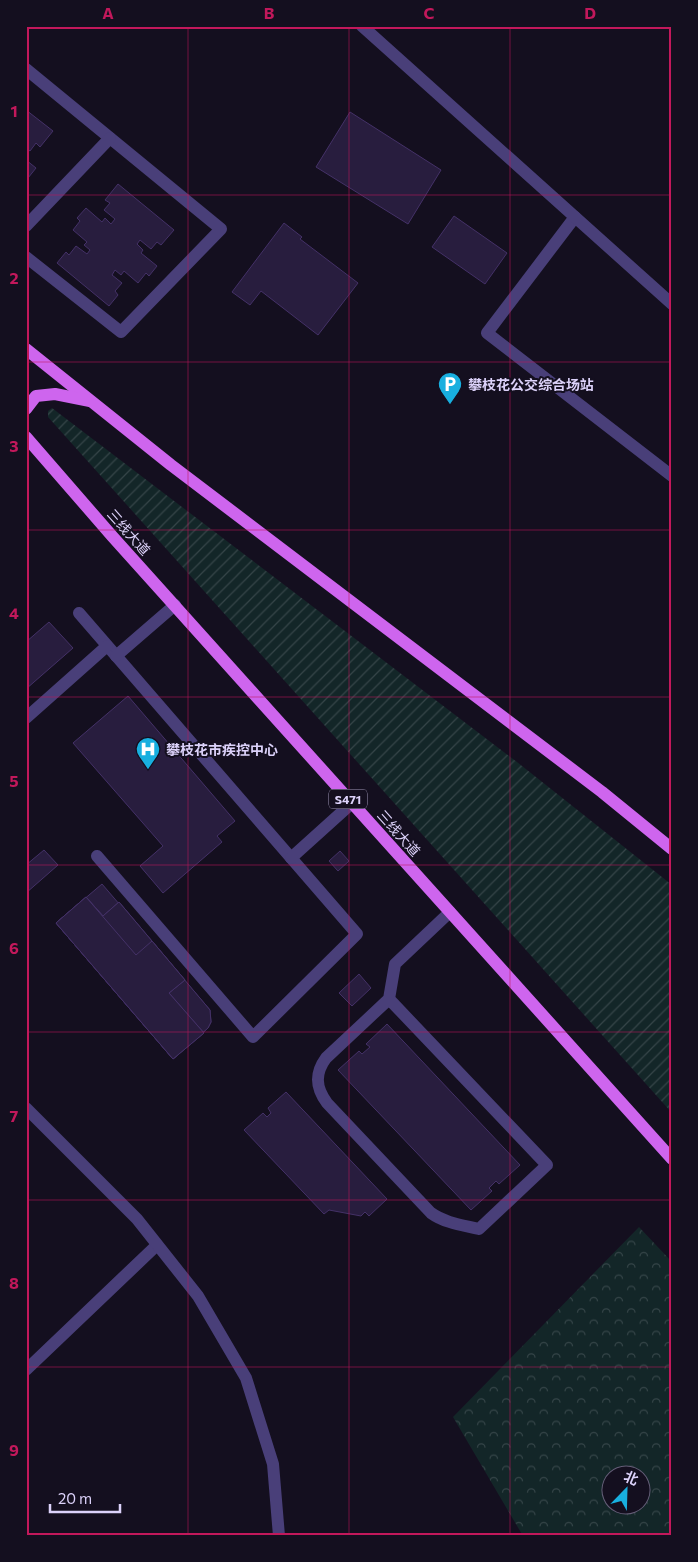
<svg xmlns="http://www.w3.org/2000/svg" width="698" height="1562" viewBox="0 0 698 1562" font-family="Commissioner,'Noto Sans SC',sans-serif">
<style>
.forest{fill:url(#forest-crowns);fill-rule:evenodd}
.garden{fill:url(#garden-furrows)}
.building{fill:#281d3e;stroke:#443167}
.lines{fill:none;stroke-linecap:round;stroke-linejoin:round}
.service{stroke:#493f79;stroke-width:12}
.minor{stroke:#493f79;stroke-width:12}
.tertiary{stroke:#493f79;stroke-width:12}
.primary{stroke:#ce65ee;stroke-width:12}
.grid{fill:none;stroke:#c2185b;stroke-width:1;stroke-opacity:0.55}
.labels{text-anchor:middle;dominant-baseline:central;stroke-width:4;stroke-linejoin:round;paint-order:stroke}
.shield{fill:#140f1f;stroke:#a098b8;stroke-width:1}
.shield-label{font-size:12px;font-weight:bold;fill:#dcd2fa}
.poi-label{font-size:14px;font-weight:bold;fill:#dcd2fa;stroke:#140f1f;text-anchor:start}
.street-label{font-size:14px;fill:#dcd2fa;stroke:#140f1f}
.neatline{fill:none;stroke:#c2185b;stroke-width:2}
.grid-label{font-size:16px;text-anchor:middle;font-weight:bold;fill:#c2185b}
</style>
<defs>
<pattern id="forest-crowns" width="20" height="18" patternUnits="userSpaceOnUse" patternTransform="scale(1.25)"><rect width="20" height="18" fill="#132628"/><path d="M2 6a3 3 0 1 1 6 0M12 15a3 3 0 1 1 6 0" fill="none" stroke="#354548"/></pattern>
<pattern id="garden-furrows" width="10" height="10" patternUnits="userSpaceOnUse" patternTransform="scale(1.25)"><rect width="10" height="10" fill="#132628"/><path d="M-1 1l2-2M0 10L10 0M9 11l2-2" fill="none" stroke="#354548"/></pattern>
</defs>
<rect width="100%" height="100%" fill="#140f1f"/>
<path class="forest" d="M639,1227l33,35v274h-149l-70,-119zM610,1474h30v30h-30z"/>
<path class="garden" d="M52,408l465,354 155,123v228l-624,-696v-6z"/>
<g class="building">
<path d="M26,110l27,21 -13,16 -4,-4 -6,8 -4,-3z"/>
<path d="M350,112l91,58 -33,54 -92,-57z"/>
<path d="M26,160l10,8 -8,10 -2,-1z"/>
<path d="M118,184l56,46 -13,15 -4,-3 -6,7 -11,-9 -3,4 6,6 -2,3 16,13 -8,10 -3,-3 -8,10 -14,-12 -3,4 -6,-5 -3,5 10,8 -7,8 3,4 -9,11 -52,-43 9,-11 3,3 7,-9 11,8 3,-4 -6,-5 3,-3 -14,-12 7,-9 -3,-3 9,-10 16,14 3,-4 6,6 4,-5 -11,-9 6,-7 -5,-3z"/>
<path d="M454,216l53,37 -22,31 -53,-37z"/>
<path d="M284,223l18,14 -2,2 58,44 -40,52 -57,-44 -11,14 -18,-13z"/>
<path d="M49,622l24,26 -47,41v-47z"/>
<path d="M128,696l107,125 -18,15 5,6 -59,51 -23,-27 23,-20 -90,-103z"/>
<path d="M44,850l14,15 -32,28v-28z"/>
<path d="M340,851l9,10 -11,10 -9,-10z"/>
<path d="M102,884l108,126 1,12 -3,6 -35,31 -117,-136z"/>
<path d="M86,897l17,19 16,-14 91,108 1,12 -3,6 -35,31 -117,-136z"/>
<path d="M86,897l17,19 16,-14 66,78 -16,13 35,40 -31,26 -117,-136z"/>
<path d="M86,897l50,58 16,-14 33,39 -16,13 35,40 -31,26 -117,-136z"/>
<path d="M359,974l12,14 -19,18 -13,-13z"/>
<path d="M387,1024l133,141 -21,19 -3,-3 -7,7 3,3 -21,19 -133,-140 21,-19 3,3 8,-7 -4,-3z"/>
<path d="M286,1092l101,107 -18,17 -4,-4 -4,4 -32,-6 -5,4 -80,-84 19,-17 4,4 4,-4 -3,-5z"/>
</g>
<g class="lines">
<g class="service">
<path d="M26,69l195,160 -100,103 -95,-75"/>
<path d="M575,217l-88,116 185,143"/>
<path d="M26,226l84,-88"/>
<path d="M79,613l278,321 -104,103 -156,-181"/>
<path d="M116,656l59,-51"/>
<path d="M26,718l81,-72"/>
<path d="M291,858l61,-55"/>
<path d="M389,999l158,166 -68,64c-17,-4 -34,-6 -48,-16l-104,-110c-12,-16 -12,-30 -1,-45l63,-59 6,-35 55,-52"/>
</g>
<path class="minor" d="M26,1370l131,-125"/>
<g class="tertiary">
<path d="M362,26l310,278"/>
<path d="M26,1108l111,111 61,77 48,82 27,86 6,72"/>
</g>
<g class="primary">
<path d="M26,349l145,116 431,327 70,57"/>
<path d="M26,409l10,-13 19,-2 35,7"/>
<path d="M26,437l86,99 560,623"/>
</g>
</g>
<path class="grid" d="M188,26v1510M349,26v1510M510,26v1510M26,195h646M26,362h646M26,530h646M26,697h646M26,865h646M26,1032h646M26,1200h646M26,1367h646"/>
<defs>
<g id="parking-pin" transform="scale(1.25)"><path d="M0 17L-7.5 6A9.5 9.5 0 1 1 7.5 6Z" fill="#18afdf" stroke="#140f1f"/><path d="M-3.5-5.5H1a3.5 3.5 0 0 1 0 7H-1V5.5H-3.5ZM-1-3.4V-.6H.8a1.4 1.4 0 0 0 0-2.8Z" fill="#fff"/></g>
<g id="hospital-pin" transform="scale(1.25)"><path d="M0 17L-7.5 6A9.5 9.5 0 1 1 7.5 6Z" fill="#18afdf" stroke="#140f1f"/><path d="M-5-5h3v3.5h4V-5h3V5h-3V1.5h-4V5h-3Z" fill="#fff"/></g>
</defs>
<g fill-rule="evenodd">
<use href="#parking-pin" x="450" y="384"/>
<use href="#hospital-pin" x="148" y="749"/>
</g>
<g class="labels">
<rect class="shield" x="329" y="789.5" width="38" height="19" rx="4"/>
<g class="shield-label">
<text x="348" y="799">S471</text>
</g>
<g class="poi-label">
<text x="468" y="384">攀枝花公交综合场站</text>
<text x="166" y="749">攀枝花市疾控中心</text>
</g>
<g class="street-label">
<text transform="translate(129 532) rotate(48)">三线大道</text>
<text transform="translate(399 833) rotate(48)">三线大道</text>
</g>
</g>
<rect width="698" height="1562" fill="none" stroke="#140f1f" stroke-width="55"/>
<g transform="translate(626 1490) rotate(23)"><circle r="24" fill="#140f1f" stroke="#645d77"/>
<path d="M0-4L9 19L0 12L-9 19Z" fill="#18afdf"/>
<text y="-8" font-size="14" font-weight="bold" text-anchor="middle" fill="#dcd2fa">北</text>
</g>
<path d="M50 1504v8h70v-8" fill="none" stroke="#dcd2fa" stroke-width="2.5"/>
<text x="58" y="1504" font-size="15" fill="#dcd2fa" stroke="#140f1f" stroke-width="4" paint-order="stroke">20 m</text>
<rect x="28" y="28" width="642" height="1506" class="neatline"/>
<g class="grid-label">
<text x="108" y="19">A</text>
<text x="269" y="19">B</text>
<text x="429" y="19">C</text>
<text x="590" y="19">D</text>
<text x="14" y="117">1</text>
<text x="14" y="284">2</text>
<text x="14" y="452">3</text>
<text x="14" y="619">4</text>
<text x="14" y="787">5</text>
<text x="14" y="954">6</text>
<text x="14" y="1122">7</text>
<text x="14" y="1289">8</text>
<text x="14" y="1456">9</text>
</g>
</svg>
